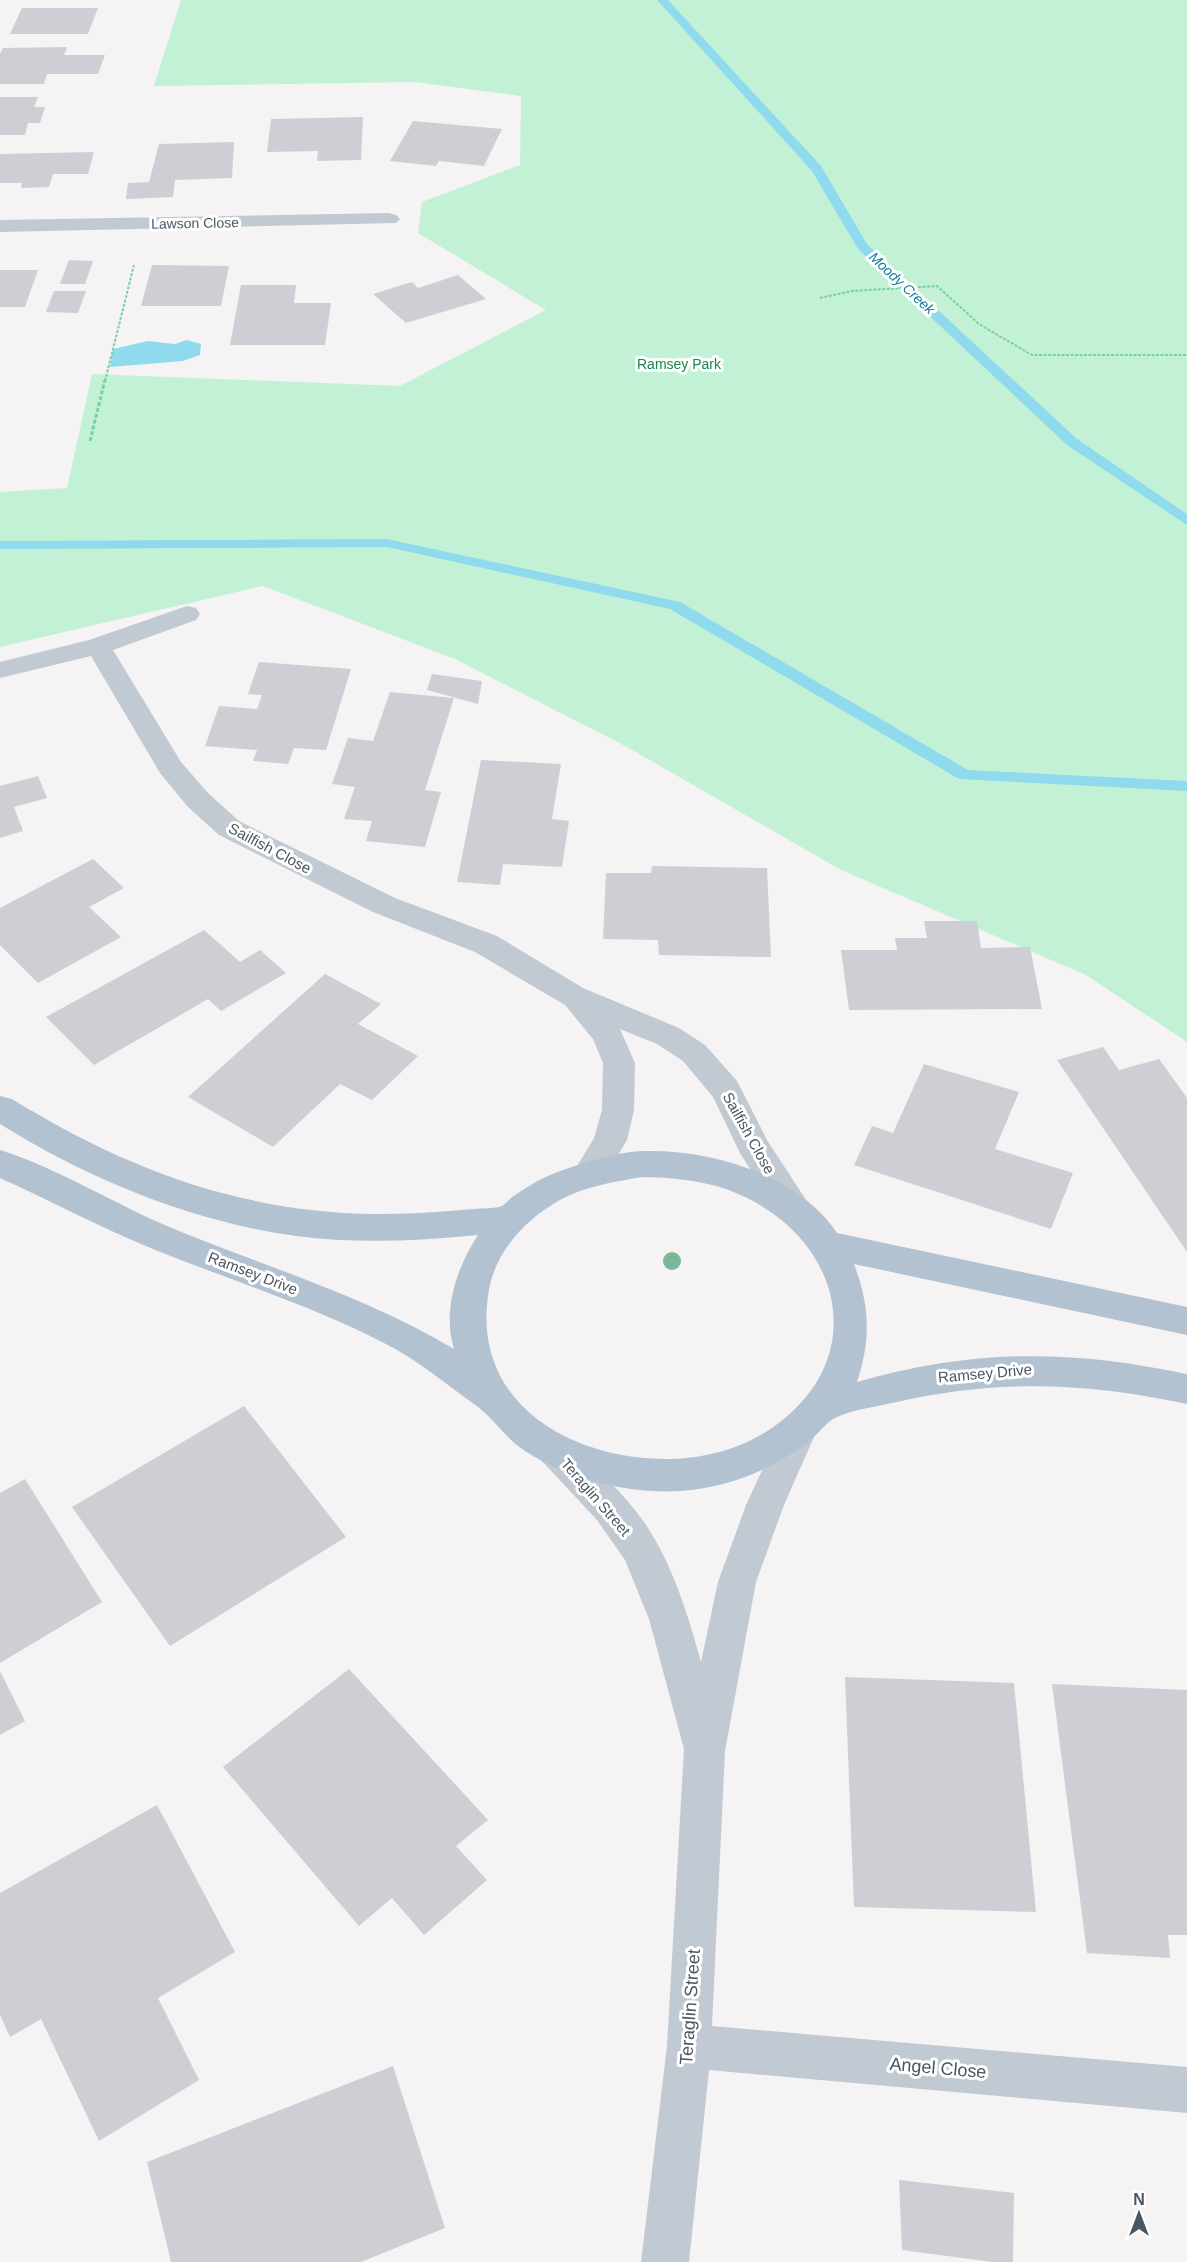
<svg xmlns="http://www.w3.org/2000/svg" width="1187" height="2262" viewBox="0 0 1187 2262" font-family="Helvetica,sans-serif">
<style>
.green{fill:#c3f1d5}
.water{fill:#90daee}
.lines{fill:none;stroke-linecap:round;stroke-linejoin:round}
.stream{fill:#90daee;fill-rule:evenodd}
.building{fill:#cdcfd5}
.path-far1{stroke:#7ad0a6;stroke-width:2;stroke-dasharray:3 1.5;stroke-linecap:butt}
.path{stroke:#7ad0a6;stroke-width:3;stroke-dasharray:4 2;stroke-linecap:butt}
.minor{fill:#c1cad2;fill-rule:evenodd}
.major{fill:#b3c2d1;fill-rule:evenodd}
.tree{fill:#7bb799}
.labels{text-anchor:middle;dominant-baseline:central;stroke-width:6;stroke-linejoin:round;paint-order:stroke}
.far-street-label{font-size:14px;fill:#4a5661;stroke:#fff}
.far-water-label{font-size:14px;font-style:italic;fill:#0c7c9b;stroke:#fff}
.far-park-label{font-size:14px;fill:#17864f;stroke:#fff}
.street-label{font-size:15px;fill:#4a5661;stroke:#fff}
.near-street-label{font-size:18px;fill:#4a5661;stroke:#fff}
</style>
<rect width="100%" height="100%" fill="#f5f3f3"/>
<path class="green" d="M181,0h1006v1042l-101,-67 -245,-105 -212,-122 -174,-89 -192,-73 -263,61v-155l67,-4 25,-114 308,12 146,-76 -128,-77 4,-31 98,-37 1,-69 -106,-14 -261,4z"/>
<path class="water" d="M187,340l14,4 -1,11 -17,6 -73,6 3,-18 35,-8 27,3z"/>
<g class="lines">
<g class="stream">
<path d="M657,0h11l153,166 46,78 210,195 110,75v11l-120,-80 -209,-196 -46,-78z"/>
<path d="M387,539l293,63 288,168 219,11v10l-228,-12 -289,-170 -283,-62 -387,2v-8z"/>
</g>
</g>
<g class="building">
<path d="M22,8h76l-10,26h-78z"/>
<path d="M67,47l-3,8h41l-7,19h-51l-3,10h-44v-30l3,-6z"/>
<path d="M0,97h38l-4,10h11l-5,16h-12l-3,12h-25z"/>
<path d="M363,117l-2,43 -44,1 1,-10 -51,1 4,-33z"/>
<path d="M413,121l89,8 -18,37 -45,-5 -3,5 -46,-5z"/>
<path d="M234,142l-2,36 -57,2 -2,17 -47,2 2,-16 21,-1 10,-38z"/>
<path d="M94,152l-6,22h-35l-4,13 -28,1 1,-5h-22v-29z"/>
<path d="M69,260l24,1 -8,23h-25z"/>
<path d="M152,265l77,1 -8,40h-80z"/>
<path d="M0,270h38l-13,37h-25z"/>
<path d="M458,275l28,24 -80,24 -33,-29 39,-12 6,6z"/>
<path d="M241,285h55l-2,18h37l-6,42h-95z"/>
<path d="M54,291h32l-8,22 -32,-1z"/>
<path d="M259,662l92,7 -25,81 -32,-2 -6,16 -35,-3 4,-11 -52,-4 14,-40 38,3 5,-14 -14,-1z"/>
<path d="M432,674l50,7 -4,23 -51,-14z"/>
<path d="M390,692l64,6 -29,92 16,2 -16,55 -59,-6 6,-20 -28,-2 11,-32 -23,-3 16,-46 25,3z"/>
<path d="M481,760l80,4 -9,55 17,2 -7,46 -59,-3 -3,21 -43,-3z"/>
<path d="M38,776l9,22 -33,9 9,24 -23,7v-52z"/>
<path d="M93,859l31,29 -35,19 32,30 -83,46 -38,-38v-37z"/>
<path d="M652,866l115,2 4,89 -112,-2 -1,-15 -55,-1 3,-66h45z"/>
<path d="M924,921h53l4,27 49,-1 12,62 -193,1 -8,-60h56l-2,-12h32z"/>
<path d="M204,930l36,32 20,-12 26,23 -65,38 -13,-12 -114,66 -48,-48z"/>
<path d="M325,974l56,30 -23,20 60,32 -46,44 -32,-16 -67,63 -85,-50z"/>
<path d="M1103,1047l16,23 40,-11 28,39v154l-130,-192z"/>
<path d="M924,1064l95,28 -24,57 78,24 -22,56 -197,-64 18,-39 21,7z"/>
<path d="M244,1406l102,131 -176,109 -98,-139z"/>
<path d="M25,1479l77,123 -102,61v-170z"/>
<path d="M349,1669l139,151 -32,26 31,34 -63,55 -32,-37 -33,28 -136,-159z"/>
<path d="M0,1671l25,50 -25,14z"/>
<path d="M845,1677l169,6 22,229 -182,-5z"/>
<path d="M1052,1684l135,6v245h-19l2,23 -83,-5z"/>
<path d="M157,1805l78,147 -77,46 41,82 -100,61 -58,-122 -31,18 -10,-22v-122z"/>
<path d="M393,2066l52,162 -84,34h-190l-24,-100z"/>
<path d="M899,2180l115,13 -1,69h-21l-90,-12z"/>
</g>
<g class="lines">
<g class="path-far1">
<path d="M820,298l32,-7 85,-5 42,38 53,31h155"/>
<path d="M105,381l29,-116"/>
</g>
<path class="path" d="M90,441l15,-61"/>
<g class="minor">
<path d="M389,213l7,2 4,4 -4,4 -396,9v-12z"/>
<path d="M187,606l9,2 4,6 -4,6 -83,30 68,112 27,31 31,28 156,77 102,38 86,52 96,40 26,17 32,36 30,59 39,60 5,9 -5,9 -12,4 -12,-4 -41,-63 -28,-58 -30,-36 -26,-17 -37,-15 15,34 -1,47 -7,30 -25,42 -12,4 -12,-4 -5,-9 21,-35 8,-28 1,-47 -10,-24 -28,-34 -90,-53 -102,-40 -154,-77 -31,-28 -28,-34 -69,-117 -91,22v-16l89,-22z"/>
<path d="M799,1414l13,5 5,11 -33,75 -28,77 -31,169 -13,275 475,41v46l-478,-43 -20,192h-48l26,-216 17,-297 -35,-130 -24,-59 -28,-40 -57,-61 -6,-11 6,-11 13,-5 13,5c26,28 56,54 78,85 28,41 44,92 57,140l17,-80 28,-77 40,-86z"/>
</g>
<path class="major" d="M0,1096l12,3c114,70 227,113 363,115 33,0 66,-2 99,-5 8,-1 20,0 28,-3 3,-2 7,-6 10,-9 14,-9 27,-18 43,-24 27,-10 60,-21 88,-22 68,-2 154,23 194,82l350,74v28l-333,-71c16,42 17,76 3,118 116,-33 212,-33 330,-8v30c-103,-22 -192,-25 -295,-1 -18,4 -41,7 -57,15 -11,6 -19,19 -29,26 -37,27 -81,44 -126,47 -52,3 -111,-11 -155,-40 -19,-12 -31,-32 -47,-44 -31,-22 -61,-48 -96,-65 -73,-38 -153,-62 -229,-93 -52,-21 -102,-48 -153,-71v-28c60,19 116,55 174,79 95,39 191,67 280,120 -12,-39 3,-82 24,-114 -60,6 -122,9 -182,1 -103,-14 -208,-57 -296,-112zM642,1177c38,1 72,4 107,22 90,45 118,151 36,219 -35,29 -76,41 -121,41 -95,-1 -191,-56 -176,-163 5,-42 36,-76 72,-96 25,-14 54,-18 82,-23z"/>
</g>
<circle class="tree" cx="672" cy="1261" r="9"/>
<g class="labels">
<g class="far-street-label">
<text transform="translate(195 223) rotate(-1)">Lawson Close</text>
</g>
<g class="far-water-label">
<text transform="translate(902 283) rotate(43)">Moody Creek</text>
</g>
<g class="far-park-label">
<text x="679" y="364">Ramsey Park</text>
</g>
<g class="street-label">
<text transform="translate(270 848) rotate(28)">Sailfish Close</text>
<text transform="translate(749 1133) rotate(61)">Sailfish Close</text>
<text transform="translate(253 1273) rotate(21)">Ramsey Drive</text>
<text transform="translate(985 1373) rotate(-5)">Ramsey Drive</text>
<text transform="translate(596 1497) rotate(49)">Teraglin Street</text>
</g>
<g class="near-street-label">
<text transform="translate(690 2007) rotate(-86)">Teraglin Street</text>
<text transform="translate(938 2068) rotate(5)">Angel Close</text>
</g>
</g>
<g transform="translate(1139 2214)" stroke="#ffffff" stroke-width="4.5" paint-order="stroke">
<path d="M0-4.5L10 22L0 15L-10 22Z" fill="#4a5661"/>
<text y="-9" font-size="16" font-weight="bold" text-anchor="middle" fill="#4a5661">N</text>
</g>
</svg>
